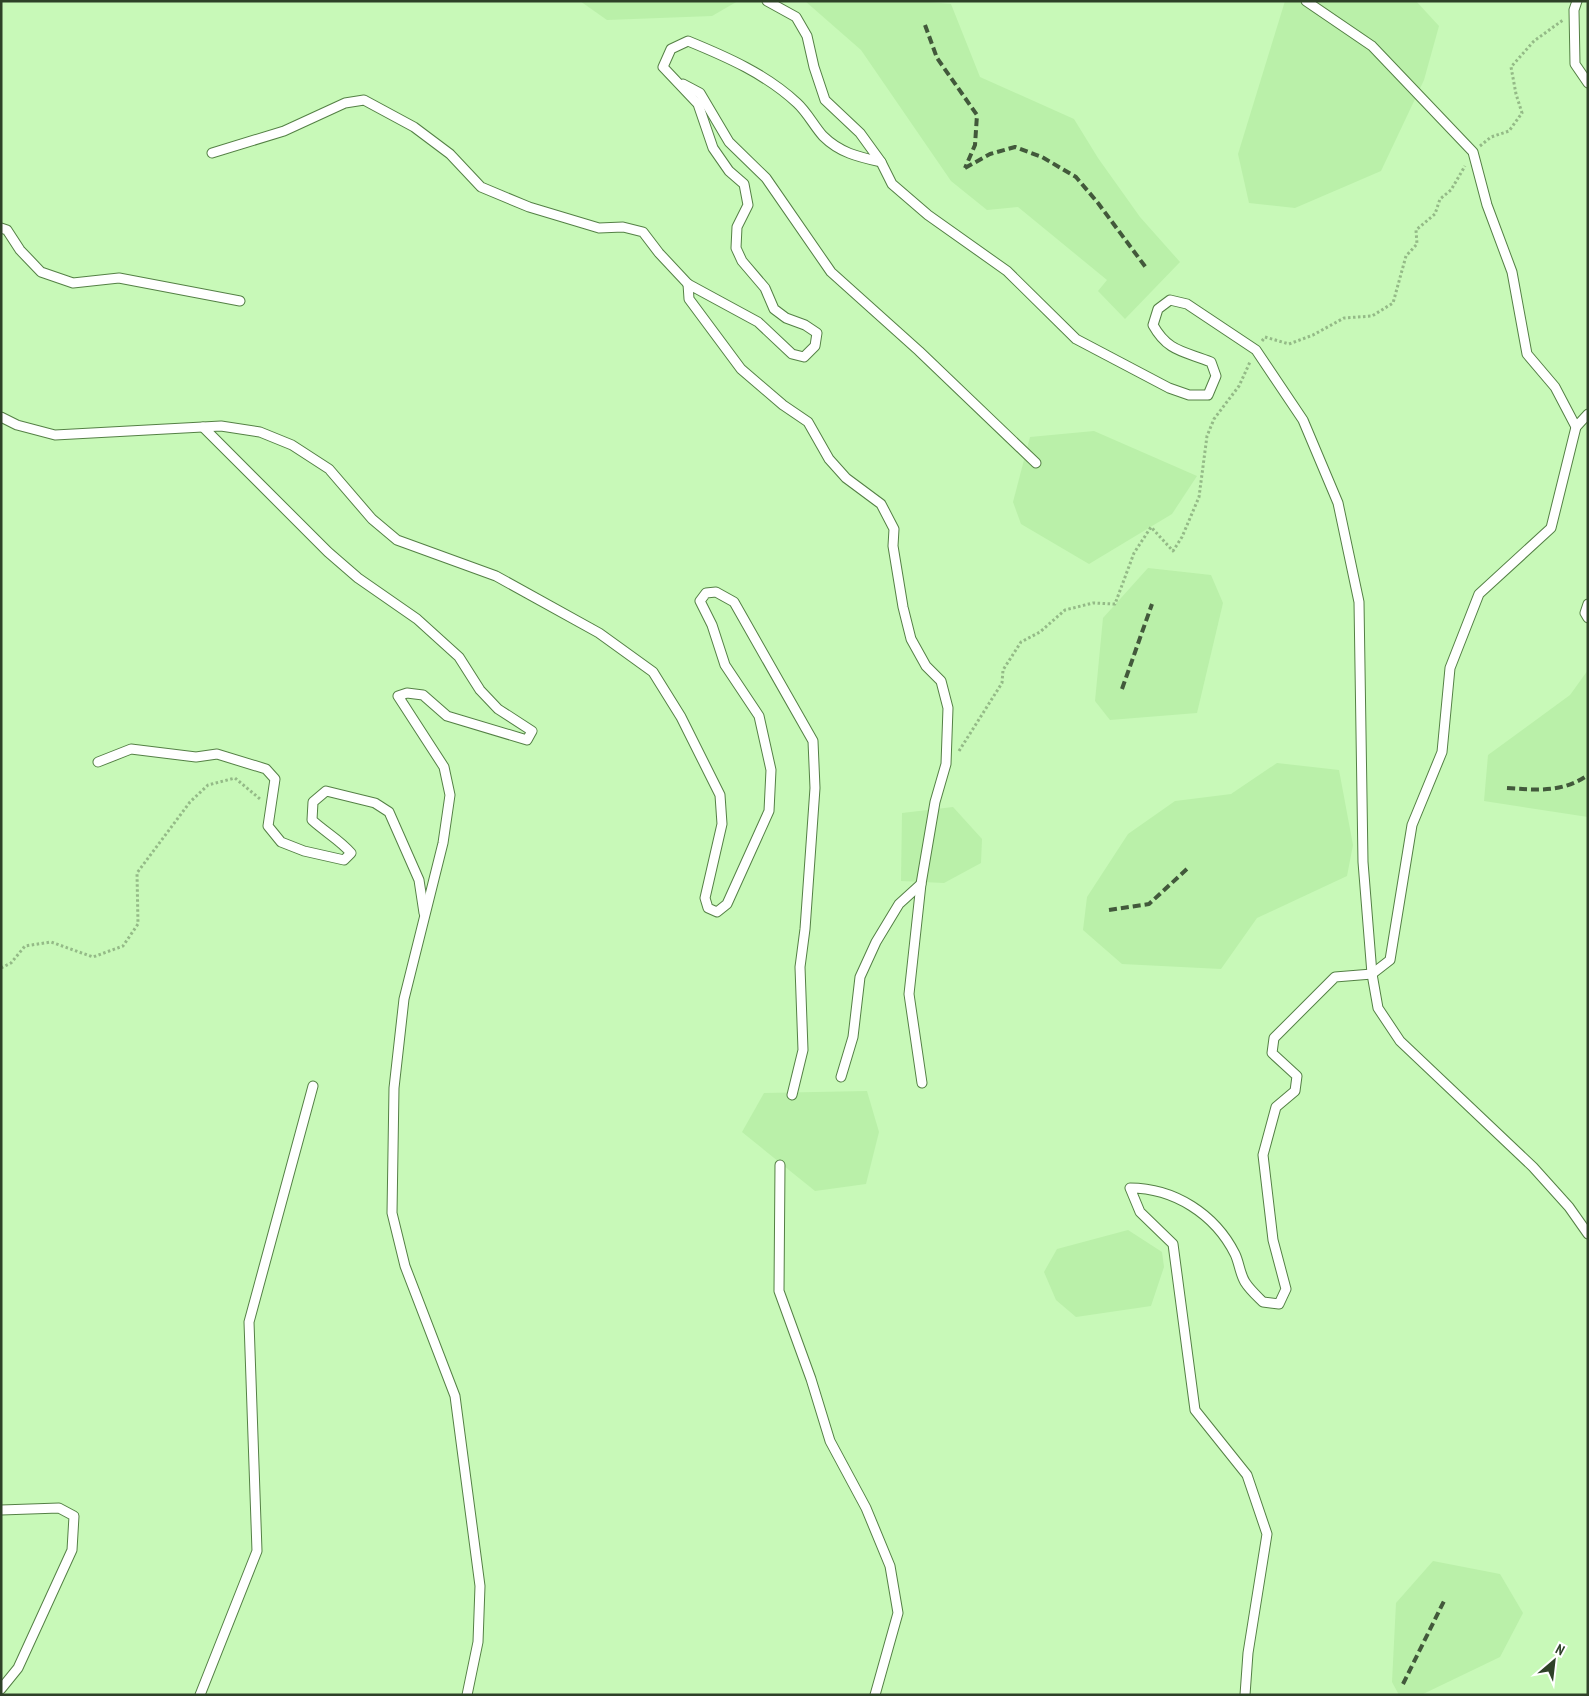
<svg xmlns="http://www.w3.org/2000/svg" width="1589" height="1696" viewBox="0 0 1589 1696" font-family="'PT Sans Narrow',sans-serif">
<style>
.built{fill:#baf0a9}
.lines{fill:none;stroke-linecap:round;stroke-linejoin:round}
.lane-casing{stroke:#548045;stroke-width:11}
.path{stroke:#94ba87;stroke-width:3;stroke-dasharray:2.5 2.5;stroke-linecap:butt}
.lane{stroke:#fff;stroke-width:9}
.rail{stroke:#42593b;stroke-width:4;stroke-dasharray:8 4;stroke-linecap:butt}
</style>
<rect width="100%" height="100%" fill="#c8f9b8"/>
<g class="built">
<path d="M580,1h158l-26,15 -105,4z"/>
<path d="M805,1h111l35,3 29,73 94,42 24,39 42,59 40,45 -55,57 -27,-28 9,-11 -89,-73 -31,3 -36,-29 -90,-131z"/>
<path d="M1285,1h131l23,25 -15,54 -43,91 -86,37 -46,-5 -11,-49z"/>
<path d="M1094,431l103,45 -25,38 -83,50 -68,-40 -8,-22 17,-65z"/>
<path d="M1148,568l63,7 12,28 -26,110 -87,7 -15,-19 8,-83z"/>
<path d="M1588,670v147l-104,-16 4,-46 82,-60z"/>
<path d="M1277,763l62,7 14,75 -6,31 -90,42 -36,51 -99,-5 -39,-34 4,-33 41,-63 47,-33 56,-7z"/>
<path d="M953,807l29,32 -1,24 -37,20 -43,-2 1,-68z"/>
<path d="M867,1091l12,41 -13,52 -51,7 -73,-59 22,-39z"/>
<path d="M1128,1230l34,22 2,15 -13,39 -75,11 -20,-17 -12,-28 13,-23z"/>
<path d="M1433,1561l67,13 23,39 -23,44 -79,38h-22l-7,-13 4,-79z"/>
</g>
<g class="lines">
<g class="lane-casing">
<g id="lane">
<path d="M767,1l29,16 11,19 7,31 11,33 35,33 21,29"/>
<path d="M1306,1l66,45 101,106 14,53 25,67 15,82 28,33 21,40"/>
<path d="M1577,1l-3,9 1,54 13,19"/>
<path d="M683,84l17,9 29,49 37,36 65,94 88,79 117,112"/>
<path d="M212,153l72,-22 61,-28 19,-3 50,27 36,27 31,33 48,20 70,21 24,-1 20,5 16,21 29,31"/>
<path d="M1,228l6,2 13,20 21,22 32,11 46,-5 121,23"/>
<path d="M1,417l16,8 38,10 166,-9 39,6 32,13 37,24 43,50 25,21 99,36 103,57 54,39 28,45 39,78 2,29 -17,74 3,10 9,4 10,-8 42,-93 2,-41 -12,-54 -34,-51 -13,-40 -12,-24 6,-8 10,-1 18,10 79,139 2,47 -10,141 -5,38 3,83 -11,45"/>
<path d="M203,427l125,125 30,26 59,41 42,38 21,33 18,19 34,22 -5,9 -80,-24 -24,-21 -16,-2 -9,3 46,71 6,28 -7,48 -39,156 -10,89 -2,125 13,53 50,130 25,190 -2,56 -11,53"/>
<path d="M1588,604l-3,9 3,5"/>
<path d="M98,762l33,-13 65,8 21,-3 49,15 9,10 -7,47 13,16 23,9 40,9 7,-7c-11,-13 -26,-21 -39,-33l1,-18 13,-11 49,12 14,9 30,68 5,33"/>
<path d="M841,1077l12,-40 7,-60 16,-35 23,-38 22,-20"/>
<path d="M922,1083l-13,-89 12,-110 14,-82 11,-38 2,-56 -7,-27 -15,-15 -15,-27 -8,-32 -10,-61 1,-17 -13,-25 -35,-26 -17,-19 -21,-37 -25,-17 -42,-36 -52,-70 -1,-15 70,38 34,32 12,3 11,-11 2,-13 -12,-8 -19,-7 -12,-9 -9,-21 -23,-27 -6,-13 1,-21 11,-22 -4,-21 -15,-13 -16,-23 -15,-44 -35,-37 8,-18 17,-8c39,16 78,33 109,62 10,9 17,23 26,33 17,17 36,21 58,26l11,22 36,31 79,56 69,68 93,49 20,7h19l8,-19 -5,-14c-27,-11 -43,-10 -58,-37l5,-16 12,-9 17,4 69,46 47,70 35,83 21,99 4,260 9,112 6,34 22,33 133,126 36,40 19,27"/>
<path d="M780,1165l-1,126 32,88 19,62 36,67 24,58 8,47 -23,82"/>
<path d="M1,1510l58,-2 15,8 -2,34 -54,118 -17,21"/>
<path d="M200,1695l57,-144 -8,-229 64,-236"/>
<path d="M1245,1695l3,-42 19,-119 -20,-59 -52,-65 -22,-166 -33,-32 -10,-24c44,0 85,26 105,66 4,8 5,20 10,28 5,8 12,14 18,20l16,2 7,-15 -13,-49 -10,-85 13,-48 19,-16 2,-15 -25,-23 2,-15 61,-61 37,-3 18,-14 22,-135 30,-73 8,-84 29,-74 72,-66 25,-101 12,-13"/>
</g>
</g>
<g class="path">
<path d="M1480,146l11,-9 18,-6 13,-18 -6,-19 -5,-27 23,-26 29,-21"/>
<path d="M1262,341l3,-4 24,7 24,-9 31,-17 28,-2 21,-13 13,-47 11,-12 -1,-14 19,-16 5,-15 11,-9 14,-24"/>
<path d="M959,751l43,-68 1,-13 18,-28 19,-10 25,-22 28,-7 22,1 19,-51 17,-26 22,24 9,-14 17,-40 8,-61 7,-17 25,-33 11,-24"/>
<path d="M1,968l10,-5 14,-17 26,-4 42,15 30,-11 15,-22 -1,-51 53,-71 18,-17 27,-7 25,21"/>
</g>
<use href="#lane" class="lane"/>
<g class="rail">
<path d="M925,25l12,33 40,57 -2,30 -10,23"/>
<path d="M965,168l25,-14 25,-7 27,10 34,20 22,26 49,66"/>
<path d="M1122,689l30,-85"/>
<path d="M1507,788c30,2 55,5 81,-13"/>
<path d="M1109,910l40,-6 39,-36"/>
<path d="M1403,1684l42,-85"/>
</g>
</g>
<rect width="1589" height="1696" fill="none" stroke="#2e4128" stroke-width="5"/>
<g transform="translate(1554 1661) rotate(28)" stroke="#ffffff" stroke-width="4" paint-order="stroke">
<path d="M0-4L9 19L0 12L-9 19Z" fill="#2e4128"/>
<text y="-8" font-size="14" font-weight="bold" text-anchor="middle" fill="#2e4128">N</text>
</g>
</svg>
